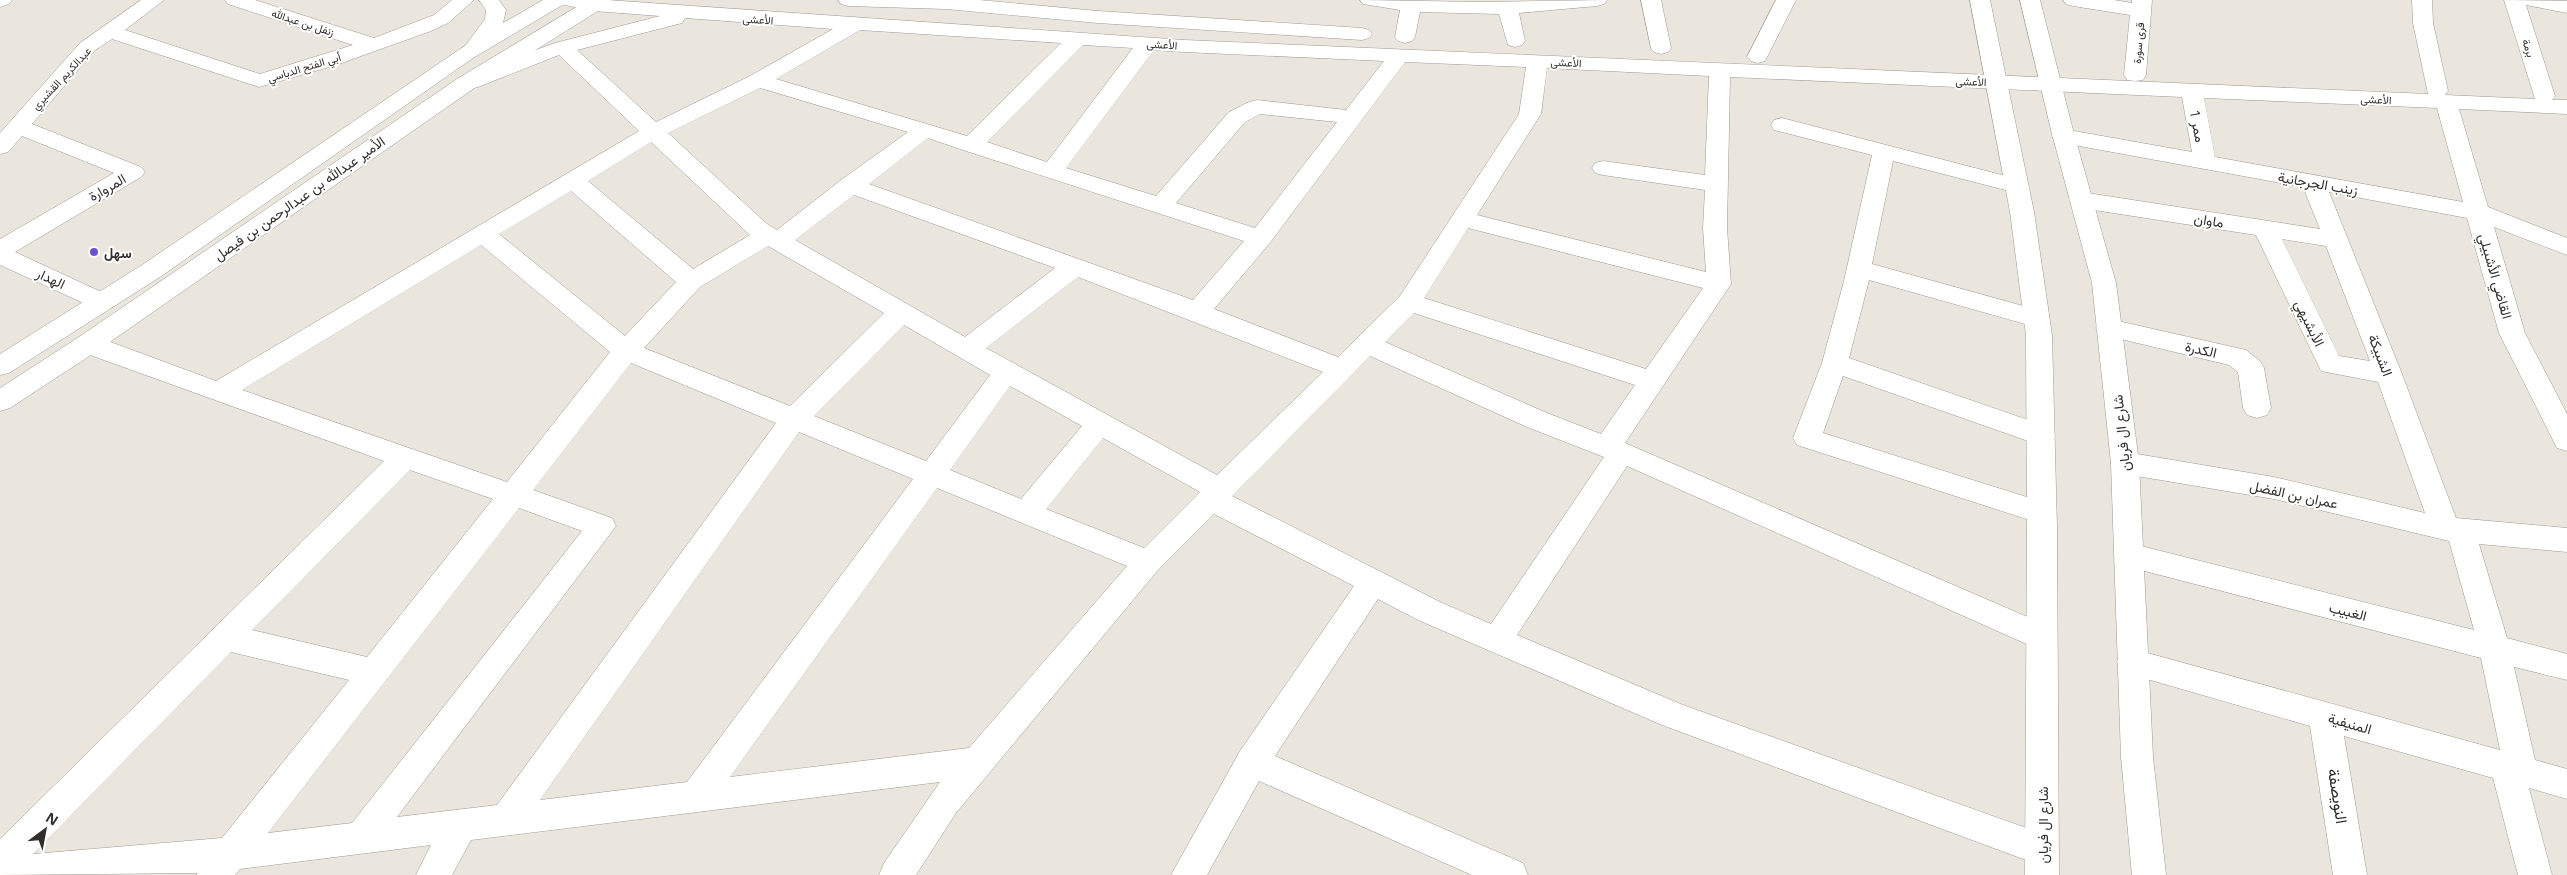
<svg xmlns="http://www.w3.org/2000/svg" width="2567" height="875" viewBox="0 0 2567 875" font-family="'Open Sans',Vazirmatn,sans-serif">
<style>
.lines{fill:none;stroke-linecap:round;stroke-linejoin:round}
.minor-casing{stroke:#9f9a92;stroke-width:1}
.major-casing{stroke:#9f9a92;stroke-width:1}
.minor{fill:#fff;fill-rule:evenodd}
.major{fill:#fff;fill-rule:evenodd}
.poi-dot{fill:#6b51cb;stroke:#fff;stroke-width:2}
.labels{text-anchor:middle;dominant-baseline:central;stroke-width:4;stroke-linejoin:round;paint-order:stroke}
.far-street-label{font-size:11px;fill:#312f2b;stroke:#fff}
.street-label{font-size:14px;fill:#312f2b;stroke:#fff}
.poi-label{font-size:14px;font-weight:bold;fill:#312f2b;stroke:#fff;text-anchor:start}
.near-street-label{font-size:16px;fill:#312f2b;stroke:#fff}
</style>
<rect width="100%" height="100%" fill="#ebe6dd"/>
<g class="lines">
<g class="minor-casing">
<g id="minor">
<path d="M0,0h12l-3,4 -9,3z"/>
<path d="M141,0h23l-39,30 135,44 93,-29 -125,-41 -3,-4h30l119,38 60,-23 18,-15h22l-26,23 -17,8 -95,34 -77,22 -147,-48 -18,12 -62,73 109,43 4,5 -4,5 -126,75 95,44 4,6 -4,6 -9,3 -101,-46v-26l114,-66 -92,-37 -14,16 -8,2v-21l80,-90z"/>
<path d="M557,0h50l577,40 1244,54 -15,-71 -1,-23h20l1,23 15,68 -3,4 90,4 -31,-99 63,1v12l-41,-8 29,91 -3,4h15v14l-108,-5 29,98 79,31v17l-73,-28 31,106 42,81v37l-10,-3 -58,-115 -32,-115 -138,-26 73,182 54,144 111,10v24l-88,-8 28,94 60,16v26l-53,-13 21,93 32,9v30l-38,-11 23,87h-34l-25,-97 -149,-42 23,139h-34l-23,-149 -177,-51 -11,-4 -5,-9 5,-9 11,-4 367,101 -19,-92 -352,-91 -10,-4 -5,-8 5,-8 10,-4 345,87 -25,-89 -175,-42 -149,-25 -10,-3 -4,-8 4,-8 10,-3 149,25 151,36 -47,-131 -57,-11 -65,-136 -175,-27 -8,-3 -4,-5 4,-5 8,-3 239,37 -17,-42 -240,-44 -8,-2 -3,-5 3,-5 8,-2 129,23 -10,-55 -452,-20 -3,151 4,56 -106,159 428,185 4,9 -4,9 -11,4 -11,-4 -404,-180 -110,169 166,70 371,133 5,12 -5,12 -12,4 -380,-141 -244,-105 -40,-21 -103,157 248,107 5,12h-56l-213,-94 -52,94h-36l69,-124 114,-165 -140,-72 -56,56 -202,243 -40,62h-37l5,-12 56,-81 -469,58 -19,35h-36l15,-30 -191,24 -5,6h-38v-2l-197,2v-36l384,-378 -305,-110 -4,-7 4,-7 9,-2 9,2 119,44 423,-250 -80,-76 -81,32 -8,1 -8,-1 -3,-5 3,-5 93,-34 105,-27 -66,-5 -34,-7zM685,18l148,11 -83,47 -94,46 -79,-72 105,-27zM860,30l201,13 -94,93 -191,-57zM1083,45l50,3 -86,114 -60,-20zM1154,50l30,2 200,9 -38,49 -89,-10 -8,2 -20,10 -73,84 -90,-28zM1405,62l121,5 -7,47 -119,182 -62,61 -124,-48 55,-65zM1547,68l162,8 -4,99 -102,-14 -8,2 -3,5 3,5 8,2 102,15 -2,38 3,44 -229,-57 64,-101zM760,88l148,44 -67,48 -64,50 -10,-6 -99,-91zM2204,98l233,10 26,94 -248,-45zM1260,114l77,8 -82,106 -79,-25 69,-81zM928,138l35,12 281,91 -51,59 -324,-116zM651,142l99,93 -57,34 -105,-88zM571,191l105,91 -51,54 -126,-102zM854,195l201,73 -90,69 -170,-97zM1468,228l235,60 -57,81 -222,-71zM2282,239l44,7 44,115 -31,-5zM481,245l129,107 -103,130 -265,-92zM768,246l116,67 -94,93 -146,-58 56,-61zM1078,277l245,95 -106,103 -231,-127zM1414,313l221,72 -34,49 -54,-21 -162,-71zM904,325l86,50 -64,86 -112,-45zM1370,356l157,71 77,30 -113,167 -51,-22 -208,-106zM631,363l145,60 -279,382 -100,12 219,-291 -4,-8 -79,-28zM1010,386l72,40 -61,73 -71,-29zM799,432l114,47 -226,303 -147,18zM1103,438l97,54 -56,56 -98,-39zM410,470l83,29 -126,158 -115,-27zM937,488l190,78 -158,182 -239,29zM519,508l63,23 -230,292 -84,10zM231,652l118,28 -127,158 -189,16z"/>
<path d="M838,0h141l119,11 264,17 7,2 3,4 -3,4 -7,2 -264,-17 -152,-14 -98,-3 -7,-2z"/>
<path d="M1360,0l124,2 123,-2 -3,4 -7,2 -78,7 6,28 -3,4 -7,2 -7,-2 -9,-31 -79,-2 -5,25 -3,4 -7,2 -7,-2 -3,-4 5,-27 -37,-6z"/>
<path d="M1641,0h20l10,48 -3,4 -7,2 -7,-2 -3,-4z"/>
<path d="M1776,0h20l-31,61 -7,2 -7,-2 -4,-4z"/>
<path d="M2063,0h51l18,3v-3h20l-6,75 -3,5 -8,1 -8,-1 -3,-5 6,-60 -57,-9 -7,-2z"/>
<path d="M1782,118l243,63 4,5 -4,5 -8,2 -124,-32 -21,103 173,48 4,6 -4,6 -9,3 -167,-47 -20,78 202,70 4,7 -4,7 -10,3 -10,-3 -188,-66 -20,57 229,72 4,8 -4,8 -10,3 -245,-79 -4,-7 29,-75 22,-82 28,-126 -98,-25 -3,-5 3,-5z"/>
<path d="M2109,319l137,31 14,11 4,7 7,40 -4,7 -10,3 -10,-3 -4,-7 -5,-36 -9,-7 -129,-31 -4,-6 4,-6z"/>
</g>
</g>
<g class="major-casing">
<g id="major">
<path d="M479,0h20l7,10 -3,13 40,-23h24l-3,4 -91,54 -313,219 -151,96 -9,2v-21l142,-89 324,-220 19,-26 1,-9z"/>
<path d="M588,0h24l-3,4 -136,85 -376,262 -87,57 -10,3v-23l79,-51 378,-258z"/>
<path d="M1970,0h20l44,212 18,123 5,193 2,347h-34l2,-347 -1,-193 -16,-123z"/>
<path d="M2020,0h20l33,130 43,153 23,180 14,294 13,118h-34l-11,-118 -10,-294 -19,-180 -41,-153z"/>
</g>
</g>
<use href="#minor" class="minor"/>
<use href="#major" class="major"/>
</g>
<circle class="poi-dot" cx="94" cy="252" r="5"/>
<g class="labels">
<g class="far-street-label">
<text transform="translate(758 19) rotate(4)">الأعشى</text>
<text transform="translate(303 22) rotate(18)">زنفل بن عبدالله</text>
<text transform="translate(2138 43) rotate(-85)">قرى سورة</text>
<text transform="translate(1162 44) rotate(4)">الأعشى</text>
<text transform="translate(2529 48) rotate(73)">برمة</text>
<text transform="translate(1566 62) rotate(3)">الأعشى</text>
<text transform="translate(304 67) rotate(-17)">أبي الفتح الدباسي</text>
<text transform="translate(61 78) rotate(-47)">عبدالكريم القشيري</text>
<text transform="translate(1971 81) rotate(2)">الأعشى</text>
<text transform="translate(2376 99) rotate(3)">الأعشى</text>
</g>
<g class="street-label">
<text transform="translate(2198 126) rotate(79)">ممر 1</text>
<text transform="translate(2318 183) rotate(10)">زينب الجرجانية</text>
<text transform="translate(107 187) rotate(-30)">المروارة</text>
<text transform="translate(299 198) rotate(-35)">الأمير عبدالله بن عبدالرحمن بن فيصل</text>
<text transform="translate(2209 220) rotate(9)">ماوان</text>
<text transform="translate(2496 276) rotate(74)">القاضي الأشبيلي</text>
<text transform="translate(51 278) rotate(25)">الهدار</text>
<text transform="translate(2310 323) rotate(64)">الأبشيهي</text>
<text transform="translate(2201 349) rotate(13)">الكدرة</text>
<text transform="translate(2381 355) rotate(69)">الشبيكة</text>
<text transform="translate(2121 433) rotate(-96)">شارع ال فريان</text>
<text transform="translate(2294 494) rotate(12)">عمران بن الفضل</text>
<text transform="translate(2348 611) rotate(14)">الغبيب</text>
<text transform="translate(2350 723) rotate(16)">المنيفية</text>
<text transform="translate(2042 825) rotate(-90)">شارع ال فريان</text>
</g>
<g class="poi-label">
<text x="104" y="252">سهل</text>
</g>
<g class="near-street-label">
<text transform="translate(2338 796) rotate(81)">النويصفة</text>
</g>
</g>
<g transform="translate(45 830) rotate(32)" stroke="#ffffff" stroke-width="4" paint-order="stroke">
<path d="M0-4L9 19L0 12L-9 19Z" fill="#312f2b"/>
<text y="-8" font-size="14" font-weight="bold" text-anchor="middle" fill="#312f2b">N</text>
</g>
</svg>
